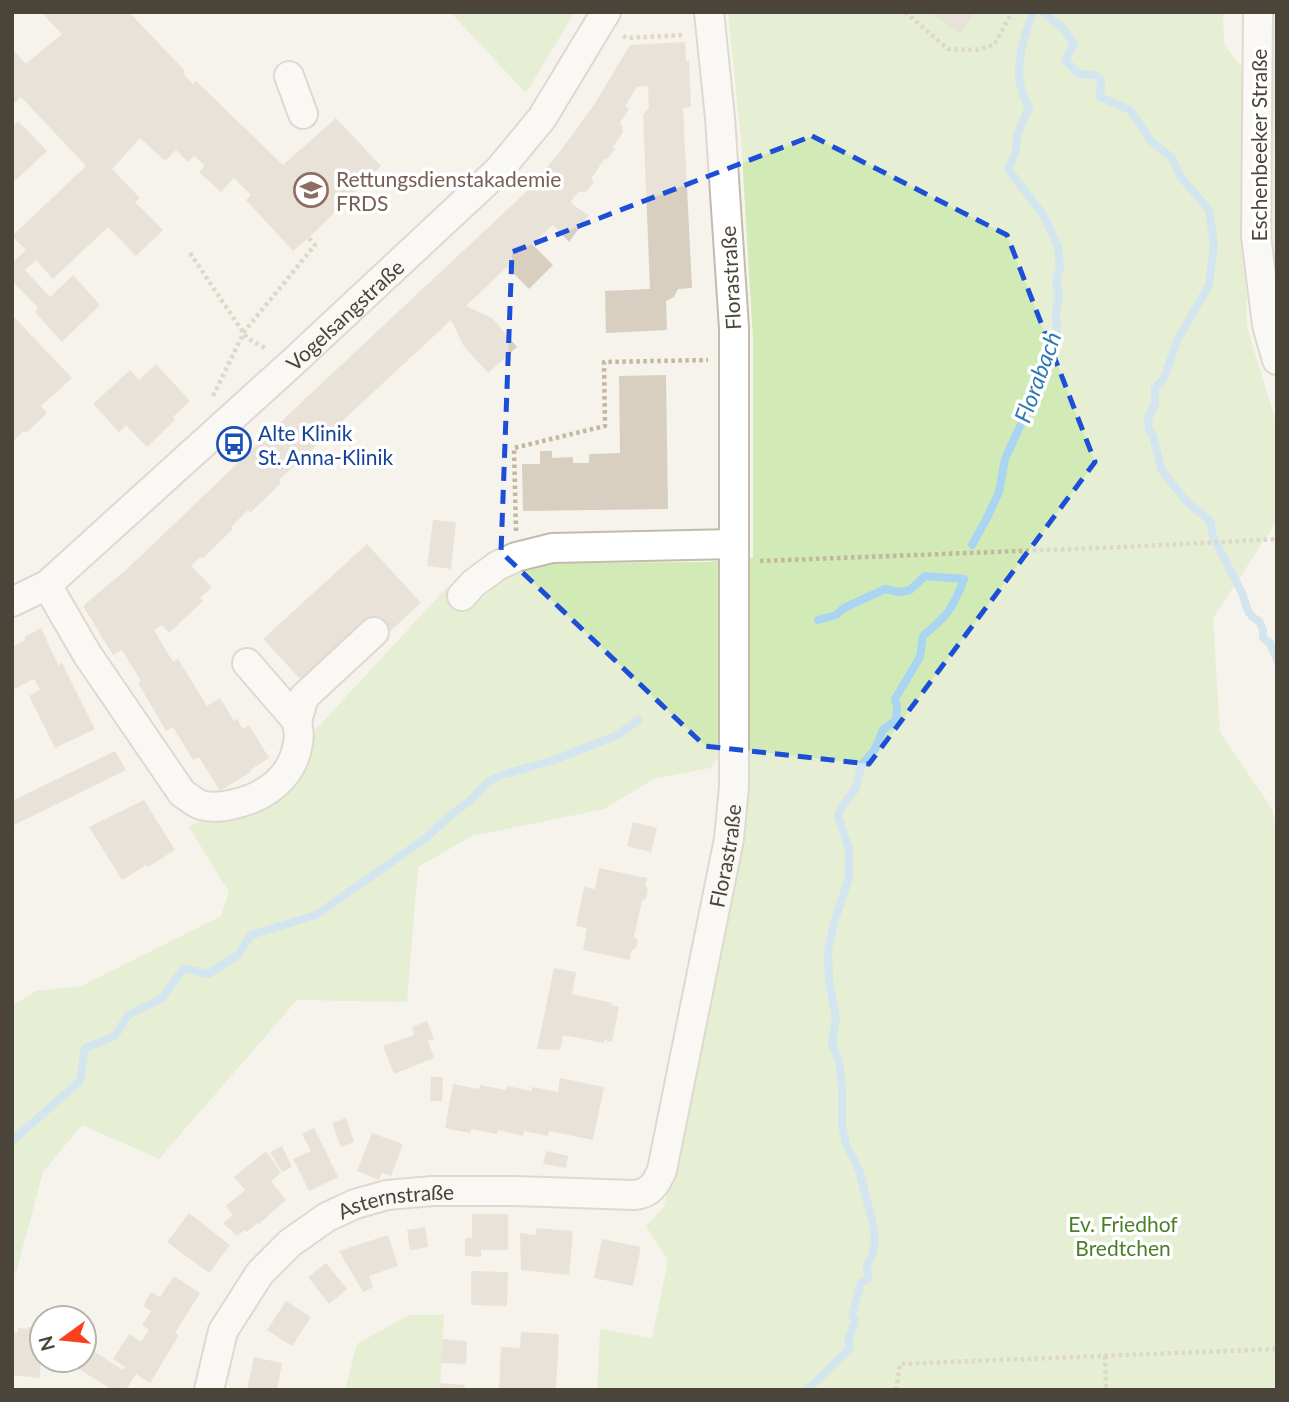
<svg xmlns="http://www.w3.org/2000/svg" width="1289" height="1402" viewBox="0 0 1289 1402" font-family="Lato,sans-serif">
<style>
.green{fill:#d2eab5}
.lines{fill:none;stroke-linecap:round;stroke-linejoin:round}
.stream{stroke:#a9d4f2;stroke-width:8}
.building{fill:#d8cfc1}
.minor-casing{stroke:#c2bbae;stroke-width:32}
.path{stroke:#c4b79f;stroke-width:4.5;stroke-dasharray:3.5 3.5;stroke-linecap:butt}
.minor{stroke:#fff;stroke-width:28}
.marked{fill:none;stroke:#1d4ed8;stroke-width:5;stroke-dasharray:14 9;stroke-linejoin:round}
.labels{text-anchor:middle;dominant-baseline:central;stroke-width:7;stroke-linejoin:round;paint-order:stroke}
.street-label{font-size:21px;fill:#4b4439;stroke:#fff}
.education-label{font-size:21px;fill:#785e54;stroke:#fff;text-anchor:start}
.transit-label{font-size:21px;fill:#164399;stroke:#fff;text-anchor:start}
.park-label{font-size:21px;fill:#4a7f2a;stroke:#fff}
.water-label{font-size:23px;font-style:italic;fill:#2e7ab2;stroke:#fff}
</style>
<rect width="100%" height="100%" fill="#f6f3ec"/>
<g class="green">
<path d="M450,12h125l-49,81z"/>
<path d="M728,12h495l1,33 21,25 2,257 30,98v96l-64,97 7,114 52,77 5,26v555h-680l3,-61 52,9 16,-78 -22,-34 18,-19 40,-194 40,-169 6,-64v-66l-40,54 -56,11 -50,30 -132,27 -54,31 -11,135 -110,-2 -138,159 -77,-34 -39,47 -27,101h-4v-267l24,-15 45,-5 140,-70 8,-24 -40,-65 13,-7 36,-6 209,-227 26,20 34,-30 47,-14 152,-1 47,-4v-218l-12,-201z"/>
<path d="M1265,12h12v306l-6,-24z"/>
<path d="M409,1315h35l-4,75h-95l12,-46z"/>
</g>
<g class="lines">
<g class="stream">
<path d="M1043,12l22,18 9,15 -9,15 14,14 16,1 6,5 -1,17 30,13 21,31 21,17 8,18 29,34 5,35 -5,40 -32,56 -13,38 -9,9v16l-7,14 1,12 4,6 9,35 26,32 22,18 3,15 29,57c5,12 4,22 17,28l4,9v8l7,5 7,17"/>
<path d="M972,545l14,-25 13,-28 6,-33 43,-94 9,-30 -1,-24 3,-15 -3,-15 4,-14 -2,-20 -14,-31 -36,-47 8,-17 1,-17 12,-28c-2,-5 -6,-10 -7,-16 -8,-25 2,-55 11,-79"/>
<path d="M12,1141l68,-60 5,-33 30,-12 13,-21 34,-17 22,-30 24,6 30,-19 13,-20 65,-20 110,-77 27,-25 17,-12 18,-19 14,-7 52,-15 64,-25 20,-15"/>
<path d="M807,1390l43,-42 -2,-7 7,-20 -3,-6 9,-32 7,-5 -1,-12 5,-10 3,-16 -2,-16 -14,-54 -13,-26 -4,-18v-38l-3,-26 -7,-19 4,-25 -7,-37 -1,-30 6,-28 15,-46v-28l-11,-33 4,-10 13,-16 7,-26 12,-13 9,-21 13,-10 1,-13 -2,-8 25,-42 3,-21c24,-20 30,-27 41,-57l-39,-3 -15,14 -11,2 -14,-3 -41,19 -8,7 -18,5"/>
</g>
</g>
<g class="building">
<path d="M41,12h88l56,59 -2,3 10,10 3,-3 87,84 53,-47 45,48 -66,66 -22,19 -47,-51 5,-5 -17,-17 -13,14 -22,-20 6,-6 -11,-10 -6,6 -12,-12 -11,11 -25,-23 -28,31 28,29 -5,4 28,28 -27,26 -28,-29 -55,52 -17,-19 -11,10 25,27 23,-22 27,30 -38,37 -27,-30 3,-4 -26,-27v-18l14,-13 -14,-14 74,-70 -65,-69 -9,8v-56l14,15 36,-30z"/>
<path d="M930,12h45l-15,22z"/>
<path d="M685,42l1,19h3l2,46 -8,1 9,180 -14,1 -4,8 -8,4 1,29 -61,3 -1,-42 45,-2 -7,-175 6,-5 -1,-23 -11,1 -12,19 4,3 -9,14 2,2 1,7 -11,16 3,1 -8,11 -2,-2 -14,21 3,3 -8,10h-8l-7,9 2,4 16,10 -20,27 -16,-17 -21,19 21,21 -24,24 -22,-22 -41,39 26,12 25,29 -29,26 -25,-28 -12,-25 -172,160 2,3 -31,30 -2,-3 -17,17 2,2 -31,30 -2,-2 -9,9 21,21 -12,11 3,3 -34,32 -7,-8 -8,5 19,32 5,-3 29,47 13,-8 14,23 3,-2 6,10 6,-4 20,33 -19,12 1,2 -31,19 -21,-34 -6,3 -20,-33 -7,4 -28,-48 3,-2 -19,-31 -9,5 -30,-49 44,-37 179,-171 218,-204 34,-40 36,-49 36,-60z"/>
<path d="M18,121l29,30 -31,29 -4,-3v-50z"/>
<path d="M12,315l60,63 -31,28 6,7 -21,20 -2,-2 -12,11z"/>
<path d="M156,364l34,37 -17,16 2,3 -28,27 -21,-22 -7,7 -26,-28 37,-34 9,10z"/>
<path d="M666,375l2,134 -145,2 -1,-47h18v-13h12v7l21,-1v6h16v-9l31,-1 -1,-77z"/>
<path d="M433,520l23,2 -5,47 -24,-3z"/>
<path d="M367,544l54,59 -36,33 -82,46 -40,-43z"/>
<path d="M41,628l17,37 4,-2 33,66 -40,19 -26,-52 11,-6 -6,-11 -22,11v-43l14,-7 -2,-3z"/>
<path d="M115,751l11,19 -114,56v-25z"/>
<path d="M144,800l31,50 -27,17 -2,-2 -24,15 -33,-53z"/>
<path d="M633,822l24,6 -6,24 -24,-6z"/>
<path d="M599,868l48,10 -2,7 3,5 -2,8 -4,3 -8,35 4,5 -2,7 -5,3 -1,9 -47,-10 4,-22 -11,-2 4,-19 4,-20 11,2z"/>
<path d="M554,968l22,4 -4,22 40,9 -1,2 8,2 -7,35 -8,-2v3l-41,-8 -3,15 -23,-1z"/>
<path d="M427,1021l7,18 -6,2 6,17 -40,16 -11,-28 31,-11 -2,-8z"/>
<path d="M431,1077h12l-1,24h-12z"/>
<path d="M560,1078l44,9 -11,53 -44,-9 -1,5 -24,-5 -1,5 -25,-6 -1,4 -26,-5 -1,4 -25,-5 8,-44 26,5 1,-4 26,5 1,-4 25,5v-4l26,5z"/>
<path d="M346,1118l8,24 -13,5 -9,-24z"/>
<path d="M314,1128l24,49 -29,14 -16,-32 18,-8 -9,-17z"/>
<path d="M372,1133l31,11 -12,32 -9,-3 -3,7 -22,-9z"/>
<path d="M282,1146l10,21 -10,5 -12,-20z"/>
<path d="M266,1151l15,22 -10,8 15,19 -27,24 -2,-1 -10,9 -2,-2 -8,6 -14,-13 10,-8 -7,-9 19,-16 -11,-13z"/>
<path d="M546,1151l22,5 -2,12 -23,-4z"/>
<path d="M189,1213l41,32 -21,28 -42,-31z"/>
<path d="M472,1214h36v36h-27v7l-16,-1v-18h7z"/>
<path d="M425,1227l3,20 -18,3 -3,-20z"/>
<path d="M536,1228l37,3 -4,44 -48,-5 -1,-37 16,2z"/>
<path d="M388,1235l10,31 -29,10 4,11 -10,5 -24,-41z"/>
<path d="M602,1239l39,8 -8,39 -39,-8z"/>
<path d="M326,1263l21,26 -18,15 -21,-27z"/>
<path d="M471,1271l37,1 -1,34 -36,-1z"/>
<path d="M174,1276l26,17 -25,40 4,2 -29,48 -14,-9 -10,16h-14l-47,-30h19v-15l39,25 2,-3 -12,-8 16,-25 12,8 8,-12 -7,-5 9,-14 -8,-5 8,-14 9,5z"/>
<path d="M286,1301l25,16 -19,29 -25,-16z"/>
<path d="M28,1327l14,1 -2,50 -28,-3v-43h6v-4l10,1z"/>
<path d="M521,1332l38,2 -3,56h-57l2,-43 19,1z"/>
<path d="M443,1339l24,2 -1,23 -25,-1z"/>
<path d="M254,1357l28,6 -5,27h-30z"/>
<path d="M440,1383l25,2 -1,5h-24z"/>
</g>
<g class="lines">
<g class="minor-casing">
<g id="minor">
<path d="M1258,12l-2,224 11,89 10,35"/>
<path d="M289,76l14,38"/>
<path d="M47,585l40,69 95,139c6,4 13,10 19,12 11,3 22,2 33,-1 32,-7 59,-27 64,-61 2,-7 0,-15 -1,-22"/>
<path d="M462,596l12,-13 23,-17 19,-9 36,-9 182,-4"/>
<path id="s1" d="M12,602l35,-17 245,-222 207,-193 43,-52 64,-106"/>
<path d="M247,663l50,58 7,-24 70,-65"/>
<path id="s2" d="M209,1390l14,-59 37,-58 30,-30 37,-26 28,-13 32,-9 45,-4h83l119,4c16,-1 22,-11 28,-25l67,-331 5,-52v-459l-14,-210 -11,-106"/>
</g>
</g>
<g class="path">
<path d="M905,12l43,37 28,1 18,-5 18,-33"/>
<path d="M623,36l4,2 57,-3"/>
<path d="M190,253l57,85 20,11"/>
<path d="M213,396l31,-64 71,-87 -6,-7"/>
<path d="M516,531l-2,-83 91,-22 -1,-64 104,-2"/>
<path d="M760,561l364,-14 153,-8"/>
<path d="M1105,1356l1,34"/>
<path d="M896,1390l4,-26 377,-15"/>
</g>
<use href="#minor" class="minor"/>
</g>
<path d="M0 0H1289V1402H0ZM812,136l195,99 88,227 -226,302 -164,-18 -204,-194 11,-300z" fill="#f6f3ec" fill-opacity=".55" fill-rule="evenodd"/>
<path class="marked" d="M812,136l195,99 88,227 -226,302 -164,-18 -204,-194 11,-300z"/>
<defs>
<g id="school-ring" transform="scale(1.75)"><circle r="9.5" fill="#fff" stroke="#8d6e63" stroke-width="1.5"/><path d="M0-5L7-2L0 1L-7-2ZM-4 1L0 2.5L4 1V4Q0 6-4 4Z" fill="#8d6e63"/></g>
<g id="bus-ring" transform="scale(1.75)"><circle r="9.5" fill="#fff" stroke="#1a4fb4" stroke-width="1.5"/><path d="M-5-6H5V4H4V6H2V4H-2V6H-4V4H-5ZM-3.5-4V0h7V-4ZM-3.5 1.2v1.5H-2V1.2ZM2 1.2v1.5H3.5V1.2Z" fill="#1a4fb4"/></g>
</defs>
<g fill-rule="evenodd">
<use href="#school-ring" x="311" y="190"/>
<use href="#bus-ring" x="234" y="444"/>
</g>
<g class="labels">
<g class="street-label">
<text transform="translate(1258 145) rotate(-90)">Eschenbeeker Straße</text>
<text transform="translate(730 278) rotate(-93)">Florastraße</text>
<text stroke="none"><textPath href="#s1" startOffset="441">Vogelsangstraße</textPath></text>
<text stroke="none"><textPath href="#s2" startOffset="889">Florastraße</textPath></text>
<text stroke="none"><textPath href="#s2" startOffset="289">Asternstraße</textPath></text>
</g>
<g class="education-label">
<text x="336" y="178">Rettungsdienstakademie<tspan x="336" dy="24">FRDS</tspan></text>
</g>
<g class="transit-label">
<text x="258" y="432">Alte Klinik<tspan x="258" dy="24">St. Anna-Klinik</tspan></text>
</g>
<g class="park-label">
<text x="1123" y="1223">Ev. Friedhof<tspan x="1123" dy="24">Bredtchen</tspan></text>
</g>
<g class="water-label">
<text transform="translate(1037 377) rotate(-70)">Florabach</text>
</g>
</g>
<rect width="1289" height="1402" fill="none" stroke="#4b4439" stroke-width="28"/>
<g transform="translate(63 1339) rotate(255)"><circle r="33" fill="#ffffff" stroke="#b7b4b0" stroke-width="2"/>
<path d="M0-5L12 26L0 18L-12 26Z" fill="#fc3f1d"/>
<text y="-10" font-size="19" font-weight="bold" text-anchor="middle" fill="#4b4439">N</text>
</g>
</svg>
